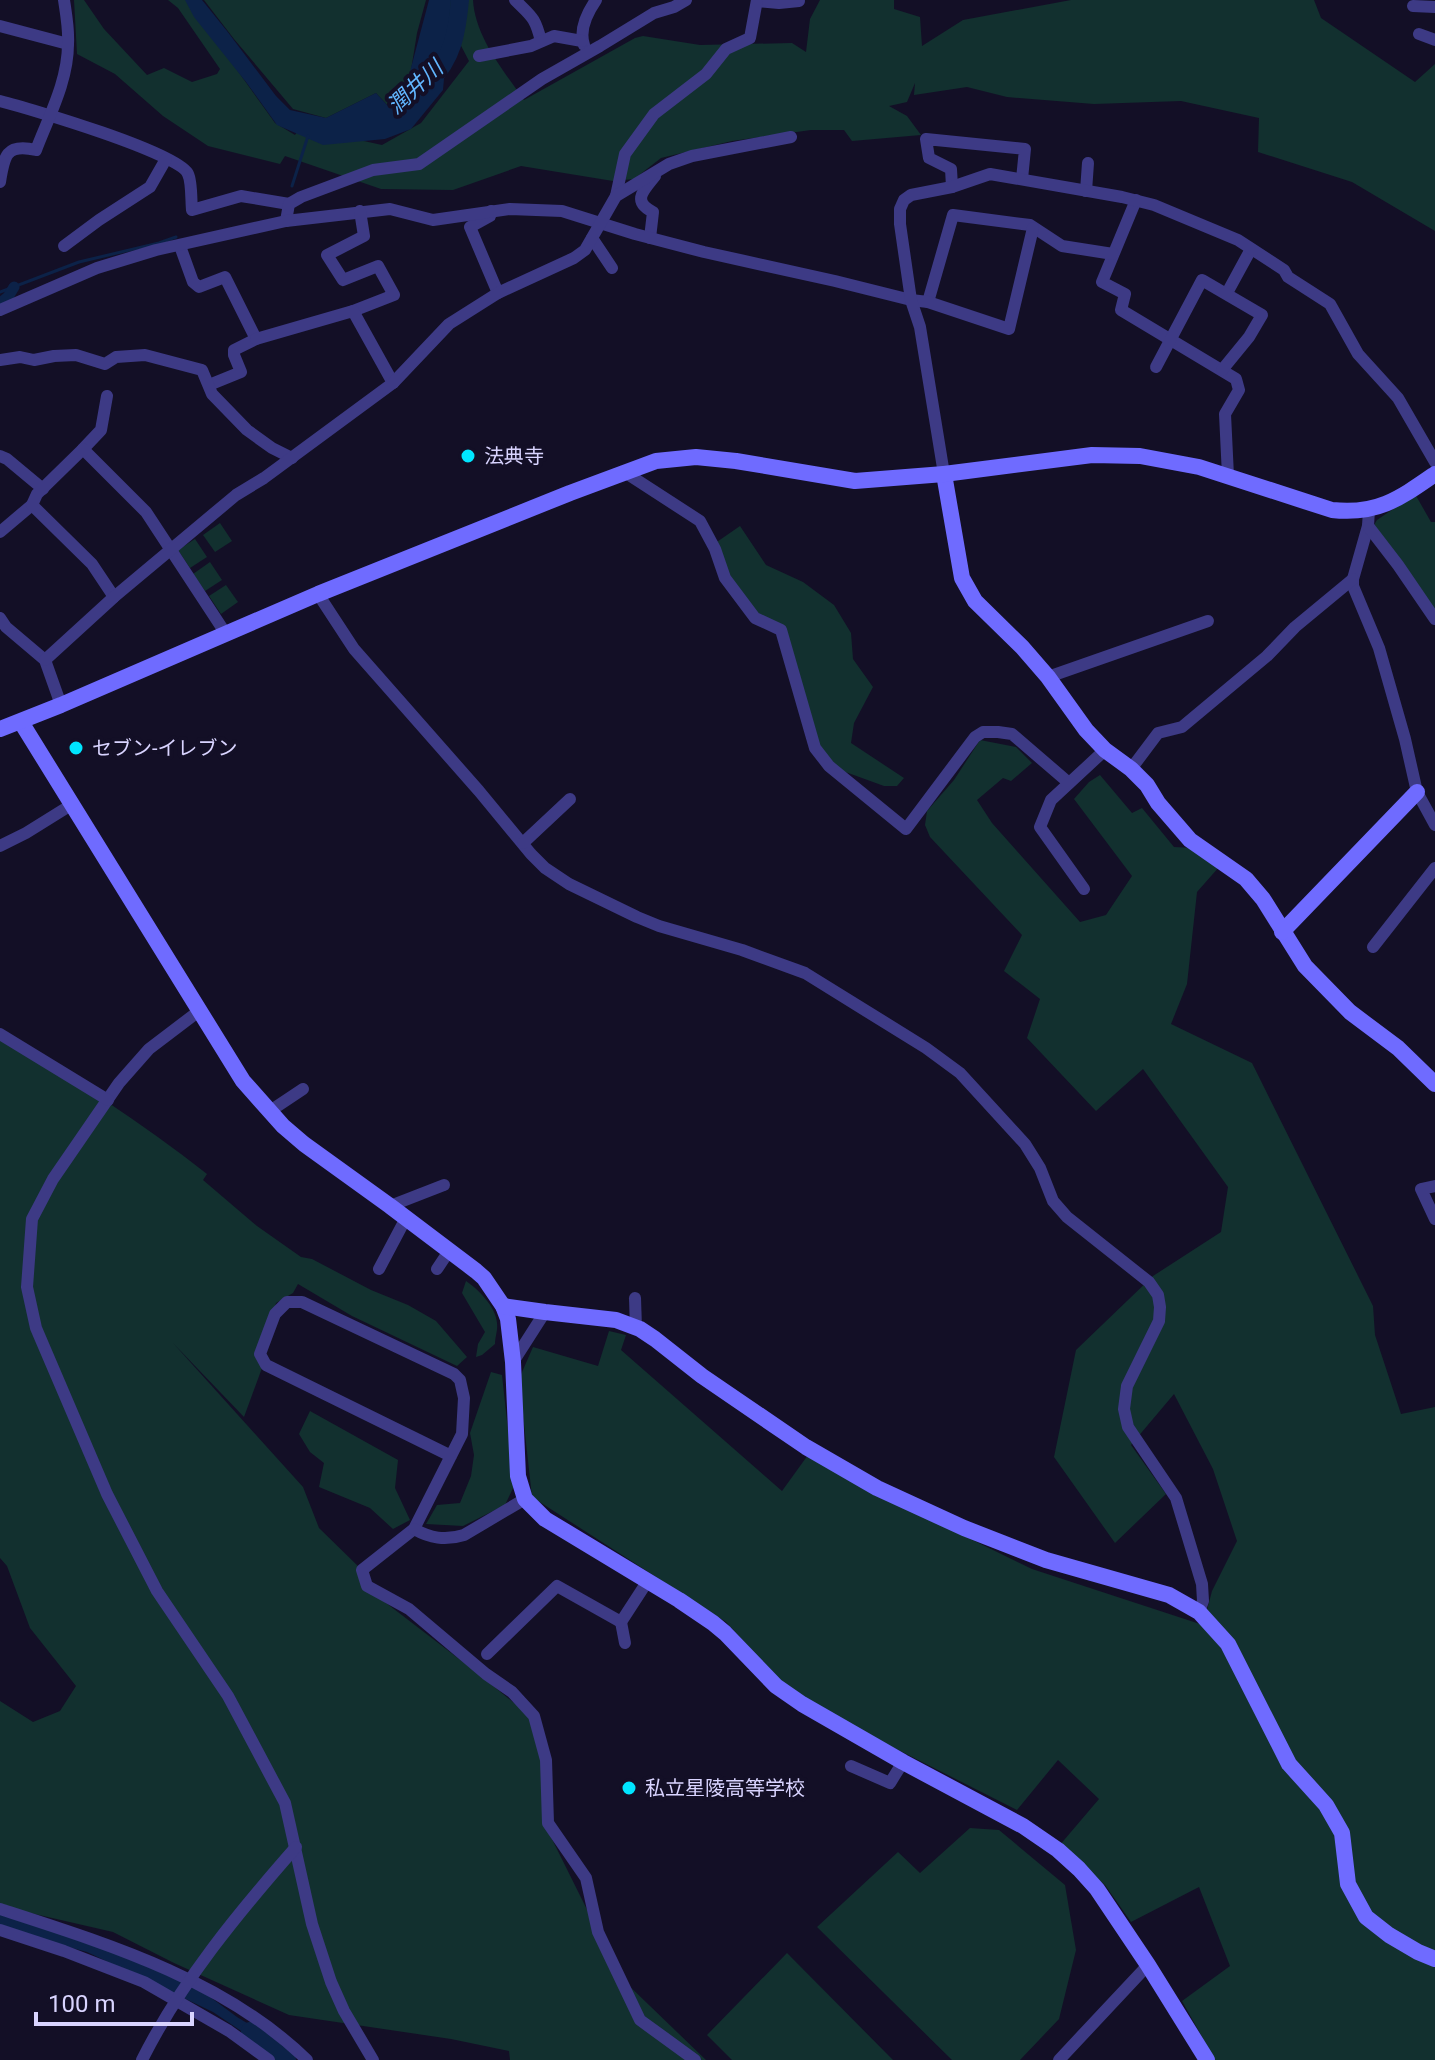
<svg xmlns="http://www.w3.org/2000/svg" width="1435" height="2060" viewBox="0 0 1435 2060" font-family="Roboto,'Noto Sans JP',sans-serif">
<style>
.green{fill:#12302f}
.water{fill:#0c2248}
.lines{fill:none;stroke-linecap:round;stroke-linejoin:round}
.stream{stroke:#0c2248;stroke-width:3}
.canal{stroke:#0c2248;stroke-width:11}
.river{stroke:#0c2248;stroke-width:18}
.street{stroke:#3d3a85;stroke-width:12}
.secondary{stroke:#6f6bff;stroke-width:16}
.poi-dot{fill:#00e5ff;stroke:#130f26;stroke-width:3}
.labels{text-anchor:middle;dominant-baseline:central;stroke-width:8;stroke-linejoin:round;paint-order:stroke}
.poi-label{font-size:20px;fill:#d9d4ff;stroke:#130f26;text-anchor:start}
.water-label{font-size:22px;font-style:italic;fill:#62b6ff;stroke:#130f26}
</style>
<rect width="100%" height="100%" fill="#130f26"/>
<g class="green">
<path d="M74,0h10l20,29 43,46 17,-7 28,14 25,-8 3,-5 -42,-61 -10,-8h19l88,123 20,12 5,-8 82,18 39,-22 48,-62 -24,-46 2,-15h26c2,37 31,71 51,100l111,-62 8,-2 57,9 92,-2 14,9 4,-33 10,-19h74v9l26,8 2,29 41,-26 108,-20h243l7,18 94,64 20,-18v167l-83,-49 -94,-30 1,-34 -78,-17 -87,3 -87,-7 -40,-10 -53,8 1,-12 -8,19 -18,4 18,10 14,19 -69,6 -8,-11h-33l-79,11 -71,17 -27,21 -21,2 -92,-15 -68,24 -72,-1 -96,-33 -5,8 -72,-18 -45,-30 -48,-42 -38,-20z"/>
<path d="M204,0h222l-9,33 -10,62 -20,10 -11,-12 -50,25 -33,-9 -59,-70z"/>
<path d="M1415,494l16,28h4v92l-61,-89 3,-5z"/>
<path d="M220,523l12,18 -17,11 -12,-17z"/>
<path d="M740,526l26,39 37,17 31,23 17,28 2,26 20,28 -19,36 -3,20 53,35 -7,8h-13l-55,-20 -15,-26 -33,-110 -26,-12 -44,-72z"/>
<path d="M195,539l12,18 -17,11 -12,-18z"/>
<path d="M210,562l12,18 -17,11 -12,-17z"/>
<path d="M226,585l12,17 -17,12 -12,-18z"/>
<path d="M980,740l36,7 16,16 -21,18 -8,-3 -26,22 15,23 88,99 26,-7 26,-39 -58,-77 15,-17 11,-7 32,38 10,-5 32,39 19,1 26,19 -22,25 -10,92 -16,40 81,39 121,243 2,29 26,79 34,-7v653h-220l-33,-59 48,-35 -31,-79 -68,35 -26,-37 -46,-39 40,-47 -41,-39 -41,50 -180,-91 -59,-40 -52,-57 -194,-125 -13,-118 14,-32 65,19 11,-35 17,4 -5,15 161,141 26,-36 93,50 131,64 171,56 9,-34 25,-50 -24,-72 -39,-75 -43,51 35,49 -51,49 -61,-86 22,-107 77,-74 68,-44 7,-45 -85,-118 -47,42 -69,-73 13,-39 -36,-28 18,-36 -92,-98 -5,-12 2,-14 27,-31z"/>
<path d="M0,1034c71,43 141,88 207,140l-4,6 54,46 44,31 11,2 59,31 37,15 28,16 31,36 -10,9 -105,-50 -54,-32 -5,9 -17,10 -16,57 2,8 -18,49 -71,-74 130,144 16,41 43,42 2,16 112,86 54,44 13,34 1,73 77,155 85,82h-196l-1,-9 -58,-12 -162,-24 -115,-52 -61,-31 -113,-26v-205l33,21 27,-11 16,-25 -46,-58 -23,-62 -7,-8z"/>
<path d="M466,1281c13,9 30,26 31,42 1,7 -2,14 -2,21l-13,11 -6,2 2,-13 7,-12 -23,-39z"/>
<path d="M491,1372l11,3 12,111 -9,19 -42,21 -37,-2 11,-19 23,-2 11,-27 3,-21 -4,-22z"/>
<path d="M310,1411l88,49 -3,28 15,32 -17,9 -23,-21 -51,-21 5,-24 -14,-11 -11,-18z"/>
<path d="M970,1828l29,2 66,55 11,65 -17,69 -39,41h-68l-135,-133 81,-75 22,21z"/>
<path d="M787,1953l106,107h-161l-25,-25z"/>
</g>
<g class="water">
<path d="M185,0h17l25,31 49,65 14,14 36,8 50,-25 11,12 16,-7 26,-98h22l-8,90 -32,39 -26,10 -62,6 -46,-20 -31,-43 -52,-65z"/>
<path d="M0,1913l72,22 126,53 39,29 40,24 -15,4 -49,-33 -126,-60 -87,-23z"/>
</g>
<g class="lines">
<g class="stream">
<path d="M292,186l16,-50"/>
<path d="M0,292l79,-30 80,-19 17,-6"/>
</g>
<path class="canal" d="M0,303l8,-6 6,-10"/>
<g class="river">
<path d="M429,82c24,-24 28,-50 31,-82"/>
<path d="M250,2031l37,29"/>
</g>
<g class="street">
<path d="M515,0c17,17 20,17 26,41"/>
<path d="M757,1l22,2 20,-2"/>
<path d="M1413,6l22,1"/>
<path d="M0,26l68,18"/>
<path d="M1419,34l16,6"/>
<path d="M584,45c-5,-15 3,-32 12,-45"/>
<path d="M479,56l52,-10 23,-10 28,5"/>
<path d="M0,101c28,7 180,52 188,73 4,8 3,27 4,36l49,-14 48,8"/>
<path d="M0,182c4,-26 6,-39 36,-32 13,-34 32,-69 32,-106 1,-15 -2,-30 -4,-44"/>
<path d="M952,187l-1,-18 -22,-11 -3,-19 99,10 -3,30"/>
<path d="M1086,191l2,-28"/>
<path d="M616,196l9,-42 29,-40 52,-40 20,-25 24,-11 7,-38"/>
<path d="M1136,200l-34,82 23,12 -4,16 115,69 3,11 -14,24 3,62"/>
<path d="M491,211l-1,5 -20,11 28,66"/>
<path d="M286,221l3,-17 12,-7 72,-27 46,-6 123,-85 58,-33 54,-33 20,-6 12,-7"/>
<path d="M592,238l20,30"/>
<path d="M650,238l3,-26c-22,-11 -9,-22 2,-36"/>
<path d="M64,246l35,-26 51,-33 16,-28"/>
<path d="M180,246l13,36 6,5 26,-10 31,62 -22,11v5l7,17 -32,13"/>
<path d="M1227,293l24,-44"/>
<path d="M928,302l25,-87 77,10 32,21 51,8"/>
<path d="M0,310l97,-42 59,-18 130,-29 104,-12 43,11 77,-11 52,2 73,23 69,18 131,29 76,19 17,2 81,27 24,-101"/>
<path d="M353,311l41,-16 -16,-29 -35,14 -16,-25 37,-19 -4,-25"/>
<path d="M256,339l97,-28 40,72"/>
<path d="M0,360l20,-3 14,3 20,-4 22,-1 29,9 11,-7 29,-2 57,15 10,24 35,36 25,18 20,10"/>
<path d="M1156,367l46,-87 60,35 -13,22 -27,33"/>
<path d="M83,449l18,-19 6,-34"/>
<path d="M0,456l7,3 36,30"/>
<path d="M626,473l74,48 15,28 10,29 30,40 26,12 34,118 14,18 77,63 69,-92 8,-5h15l14,2 57,49"/>
<path d="M944,474l-24,-147 -9,-27 -11,-76v-15l4,-9 7,-5 41,-8 38,-13 132,23 32,8 84,35 46,30 4,7 42,27 28,50 40,44 37,64"/>
<path d="M1369,510l-1,16 -15,53v7l26,62 26,91 12,53 18,33"/>
<path d="M1368,526l30,39 37,54"/>
<path d="M0,532l32,-27"/>
<path d="M318,594l36,55 125,142 52,63 14,14 24,16 68,33 22,9 83,24 63,23 121,75 34,25 65,71 15,24 13,33 14,16 82,65 9,13 2,12 -1,14 -32,65 -3,23 4,18 48,71 26,86 1,17 -4,11"/>
<path d="M114,597l-22,-33 -60,-59 5,-11 46,-45 63,63 80,122"/>
<path d="M0,618l6,9 39,33 16,45"/>
<path d="M45,660l69,-63 122,-102 28,-17 129,-95 56,-59 49,-31 76,-35 11,-8 31,-54 53,-32 23,-8 99,-19"/>
<path d="M1048,677l160,-56"/>
<path d="M1131,769l27,-36 24,-6 85,-71 28,-29 58,-48"/>
<path d="M523,843l47,-44"/>
<path d="M0,846l26,-13 45,-28"/>
<path d="M1084,889l-44,-62 11,-27 54,-50"/>
<path d="M1373,947l62,-79"/>
<path d="M199,1011l-50,38 -30,34 -66,96 -21,40 -5,68 9,41 71,166 50,97 71,105 57,107 27,121 19,58 13,29 29,49"/>
<path d="M0,1034l108,66"/>
<path d="M270,1111l33,-22"/>
<path d="M1435,1186l-14,3 14,30"/>
<path d="M390,1206l54,-21"/>
<path d="M379,1269l27,-51"/>
<path d="M437,1269l12,-18"/>
<path d="M635,1298l1,30"/>
<path d="M513,1362l32,-50"/>
<path d="M451,1456l-185,-91 -6,-11 15,-40 12,-12h15l152,72 6,6 4,18 -2,36 -48,95 -52,41 5,16 42,23 77,65 26,18 22,24 12,44 2,63 38,55 12,54 42,88 55,40"/>
<path d="M414,1529c16,9 31,12 50,6l61,-36"/>
<path d="M621,1622l4,21"/>
<path d="M487,1654l70,-68 64,36 26,-40"/>
<path d="M851,1766l39,17 13,-21"/>
<path d="M0,1909c108,35 225,71 307,151"/>
<path d="M0,1930l64,21 80,31 85,49 40,29"/>
<path d="M142,2060c39,-78 96,-147 154,-213"/>
<path d="M1059,2060l89,-95"/>
</g>
<g class="secondary">
<path d="M944,474l18,104 13,23 47,46 26,30 38,53 19,20 26,19 16,16 11,18 32,37 56,39 17,20 42,67 45,46 48,36 37,36"/>
<path d="M21,722l222,359 40,45 21,18 86,62 86,65 8,7 19,28 5,13 5,43 5,114 7,23 20,20 134,81 34,23 12,10 51,53 26,18 101,58 120,64 35,24 21,19 18,20 51,76 59,95"/>
<path d="M0,729l61,-24 257,-111 252,-101 86,-32 40,-4 40,4 119,20 89,-7 148,-19 48,1 59,11 133,43c45,5 67,-11 103,-36"/>
<path d="M1282,932l135,-140"/>
<path d="M503,1306l42,6 71,8 24,9 15,10 47,37 104,71 71,41 87,40 82,32 123,35 30,17 29,32 61,120 37,41 16,28 6,51 18,33 23,18 29,17 17,7"/>
</g>
</g>
<g class="poi-dot">
<circle cx="468" cy="456" r="8"/>
<circle cx="76" cy="748" r="8"/>
<circle cx="629" cy="1788" r="8"/>
</g>
<g class="labels">
<g class="poi-label">
<text x="484" y="456">法典寺</text>
<text x="92" y="748">セブン-イレブン</text>
<text x="645" y="1788">私立星陵高等学校</text>
</g>
<g class="water-label">
<text transform="translate(415 87) rotate(-43)">潤井川</text>
</g>
</g>
<path d="M36 2012v12h156v-12" fill="none" stroke="#d9d4ff" stroke-width="4"/>
<text x="48" y="2012" font-size="24" fill="#d9d4ff" stroke="#130f26" stroke-width="6" paint-order="stroke">100 m</text>
</svg>
